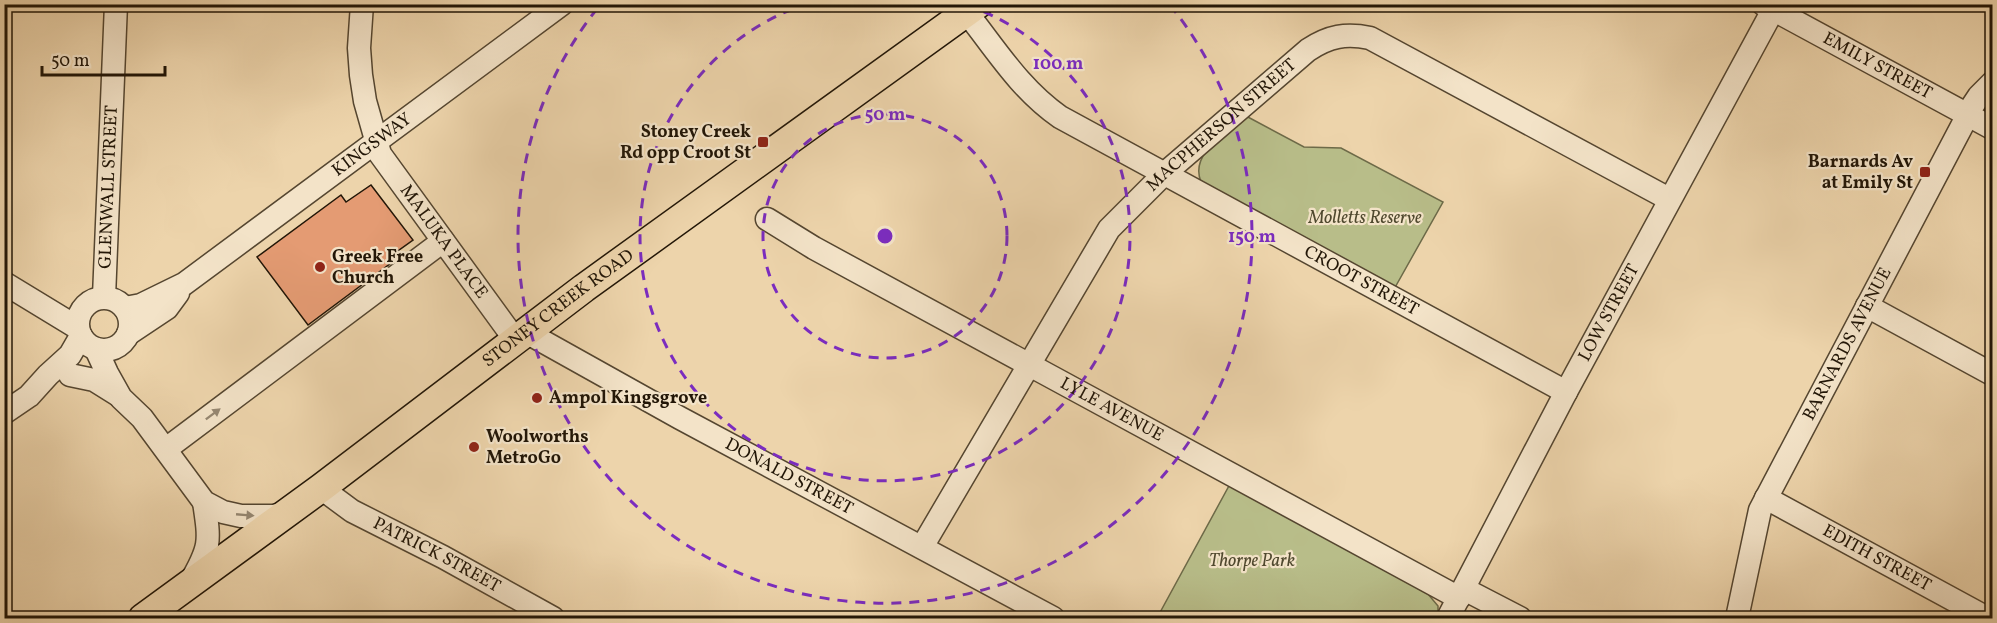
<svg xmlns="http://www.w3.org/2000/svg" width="1997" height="623" viewBox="0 0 1997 623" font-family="Vollkorn,serif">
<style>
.green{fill:#b8bd89;stroke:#6d6a48;stroke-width:1.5}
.building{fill:#e49b73;stroke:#221607;stroke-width:1.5}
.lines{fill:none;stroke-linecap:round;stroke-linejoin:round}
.minor-casing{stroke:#554630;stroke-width:25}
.major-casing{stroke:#221607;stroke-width:31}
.minor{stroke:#f3e3c8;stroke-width:22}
.major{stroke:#edd4ab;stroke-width:28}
.oneway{fill:#958771}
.ring{fill:none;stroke:#7b2cbf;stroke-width:3;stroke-dasharray:10 8}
.poi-dot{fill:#8f2418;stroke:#f3e3c8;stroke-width:2}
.labels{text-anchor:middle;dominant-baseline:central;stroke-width:4.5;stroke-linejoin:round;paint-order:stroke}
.street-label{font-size:18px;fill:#221607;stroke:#f3e3c8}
.poi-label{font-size:18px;font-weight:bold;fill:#221607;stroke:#f3e3c8;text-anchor:start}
.park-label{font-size:18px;font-style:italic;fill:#4f482e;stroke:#f3e3c8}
.centre{fill:#7b2cbf;stroke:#f3e3c8;stroke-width:3}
.ring-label{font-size:18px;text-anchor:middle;font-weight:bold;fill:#7b2cbf;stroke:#f3e3c8;stroke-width:4.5;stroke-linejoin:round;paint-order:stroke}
</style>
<rect width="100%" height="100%" fill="#edd4ab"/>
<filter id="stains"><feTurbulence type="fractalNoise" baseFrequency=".00333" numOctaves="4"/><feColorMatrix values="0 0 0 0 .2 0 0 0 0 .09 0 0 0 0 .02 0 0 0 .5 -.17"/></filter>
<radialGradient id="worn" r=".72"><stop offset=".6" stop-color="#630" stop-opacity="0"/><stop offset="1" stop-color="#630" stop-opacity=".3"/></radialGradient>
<g class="green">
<path d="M1246,116l58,31 37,1 102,54 -50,89 -192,-109c-12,-29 26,-49 45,-66z"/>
<path d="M1230,484l198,110 10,12v12h-281z"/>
</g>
<path class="building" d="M371,185l42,55 -25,18 3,5 -83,62 -51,-68 84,-62 5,7z"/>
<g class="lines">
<g class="minor-casing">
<g id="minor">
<path id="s1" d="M362,4l-3,44 2,27 4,26 15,53 136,187"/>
<path id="s2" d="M1763,4l229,124"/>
<path id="s3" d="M967,13c30,38 53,76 93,104l506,275"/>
<path id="s4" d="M767,219l47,29 645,350"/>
<path d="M4,283l74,45"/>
<path id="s5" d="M104,297l12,-293"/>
<circle cx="104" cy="324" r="26"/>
<path d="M1867,306l125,68"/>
<path id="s6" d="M125,308l16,-3 43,-21 378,-280"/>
<path id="s7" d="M526,332l154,86 373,200"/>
<path d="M128,334l39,-26 11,-15"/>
<path d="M96,349l11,24 14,25 21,20 62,84 19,10 18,4h32l14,-3"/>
<path d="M70,375l24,5 24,15"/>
<path d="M4,413l25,-17 19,-21 22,-20 11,-19"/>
<path d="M166,449l277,-208"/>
<path id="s8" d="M321,488l31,23 91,46 110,61"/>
<path id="s9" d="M1766,498l221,120"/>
<path id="s10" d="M922,547l187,-318 55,-55 144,-124c21,-14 38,-17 62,-12l299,161"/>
<path d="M190,583c21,-36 20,-41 14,-81"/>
<path d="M1464,589l56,29"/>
<path id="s11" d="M1448,618l118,-226 207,-382"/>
<path id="s12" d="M1737,618l23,-108 213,-405 6,-9 13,-13"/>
</g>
</g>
<g class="major-casing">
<g id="major">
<path id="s13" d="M143,618l178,-130 263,-200 394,-284"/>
</g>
</g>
<use href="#minor" class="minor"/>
<use href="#major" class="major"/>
</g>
<defs><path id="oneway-solid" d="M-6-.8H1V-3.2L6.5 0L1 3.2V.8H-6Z" transform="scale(1.5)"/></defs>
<g class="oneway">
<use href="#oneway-solid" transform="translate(213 414) rotate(-37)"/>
<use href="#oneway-solid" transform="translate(245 515) rotate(5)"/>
</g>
<g class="ring">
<circle cx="885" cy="236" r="122"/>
<path d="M967 5A245 245 0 1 1 803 5"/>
<path d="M1170 5A367 367 0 1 1 600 5"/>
</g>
<g class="poi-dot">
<rect x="757" y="136" width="12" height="12" rx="3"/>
<rect x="1919" y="166" width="12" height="12" rx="3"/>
<circle cx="320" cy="267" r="6"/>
<circle cx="537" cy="398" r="6"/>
<circle cx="474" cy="447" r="6"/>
</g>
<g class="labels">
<g class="street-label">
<text stroke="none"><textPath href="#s2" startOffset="130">EMILY STREET</textPath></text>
<text stroke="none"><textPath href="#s10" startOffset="522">MACPHERSON STREET</textPath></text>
<text stroke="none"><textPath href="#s6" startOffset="298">KINGSWAY</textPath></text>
<text stroke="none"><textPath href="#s5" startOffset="110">GLENWALL STREET</textPath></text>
<text stroke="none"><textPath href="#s1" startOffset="261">MALUKA PLACE</textPath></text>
<text stroke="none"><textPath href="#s3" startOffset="483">CROOT STREET</textPath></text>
<text stroke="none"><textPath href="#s13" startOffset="518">STONEY CREEK ROAD</textPath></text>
<text stroke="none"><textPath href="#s11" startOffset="345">LOW STREET</textPath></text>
<text stroke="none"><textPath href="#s12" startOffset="298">BARNARDS AVENUE</textPath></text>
<text stroke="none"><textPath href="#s4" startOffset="394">LYLE AVENUE</textPath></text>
<text stroke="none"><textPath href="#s7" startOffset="300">DONALD STREET</textPath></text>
<text stroke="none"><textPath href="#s8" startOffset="134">PATRICK STREET</textPath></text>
<text stroke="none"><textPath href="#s9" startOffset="126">EDITH STREET</textPath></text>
</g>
<g class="poi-label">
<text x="751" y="132" text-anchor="end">Stoney Creek<tspan x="751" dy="21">Rd opp Croot St</tspan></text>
<text x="1913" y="162" text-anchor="end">Barnards Av<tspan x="1913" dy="21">at Emily St</tspan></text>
<text x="332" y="257">Greek Free<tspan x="332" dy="21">Church</tspan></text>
<text x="549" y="398">Ampol Kingsgrove</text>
<text x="486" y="437">Woolworths<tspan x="486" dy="21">MetroGo</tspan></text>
</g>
<g class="park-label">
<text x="1365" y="218">Molletts Reserve</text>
<text x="1252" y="561">Thorpe Park</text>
</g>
</g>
<circle cx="885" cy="236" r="9" class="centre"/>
<g class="ring-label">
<text x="1058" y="69">100 m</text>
<text x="885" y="120">50 m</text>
<text x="1252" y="242">150 m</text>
</g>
<rect width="1997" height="623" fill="none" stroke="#edd4ab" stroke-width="24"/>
<rect x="6" y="6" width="1985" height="611" fill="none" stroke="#221607" stroke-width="3"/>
<rect x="12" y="12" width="1973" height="599" fill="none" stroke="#221607" stroke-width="1.5"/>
<path d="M42 66v9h123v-9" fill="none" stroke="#221607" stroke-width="3"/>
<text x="51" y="66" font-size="18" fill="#221607" stroke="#f3e3c8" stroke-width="4.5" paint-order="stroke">50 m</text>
<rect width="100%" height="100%" filter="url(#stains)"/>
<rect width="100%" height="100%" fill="url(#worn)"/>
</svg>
